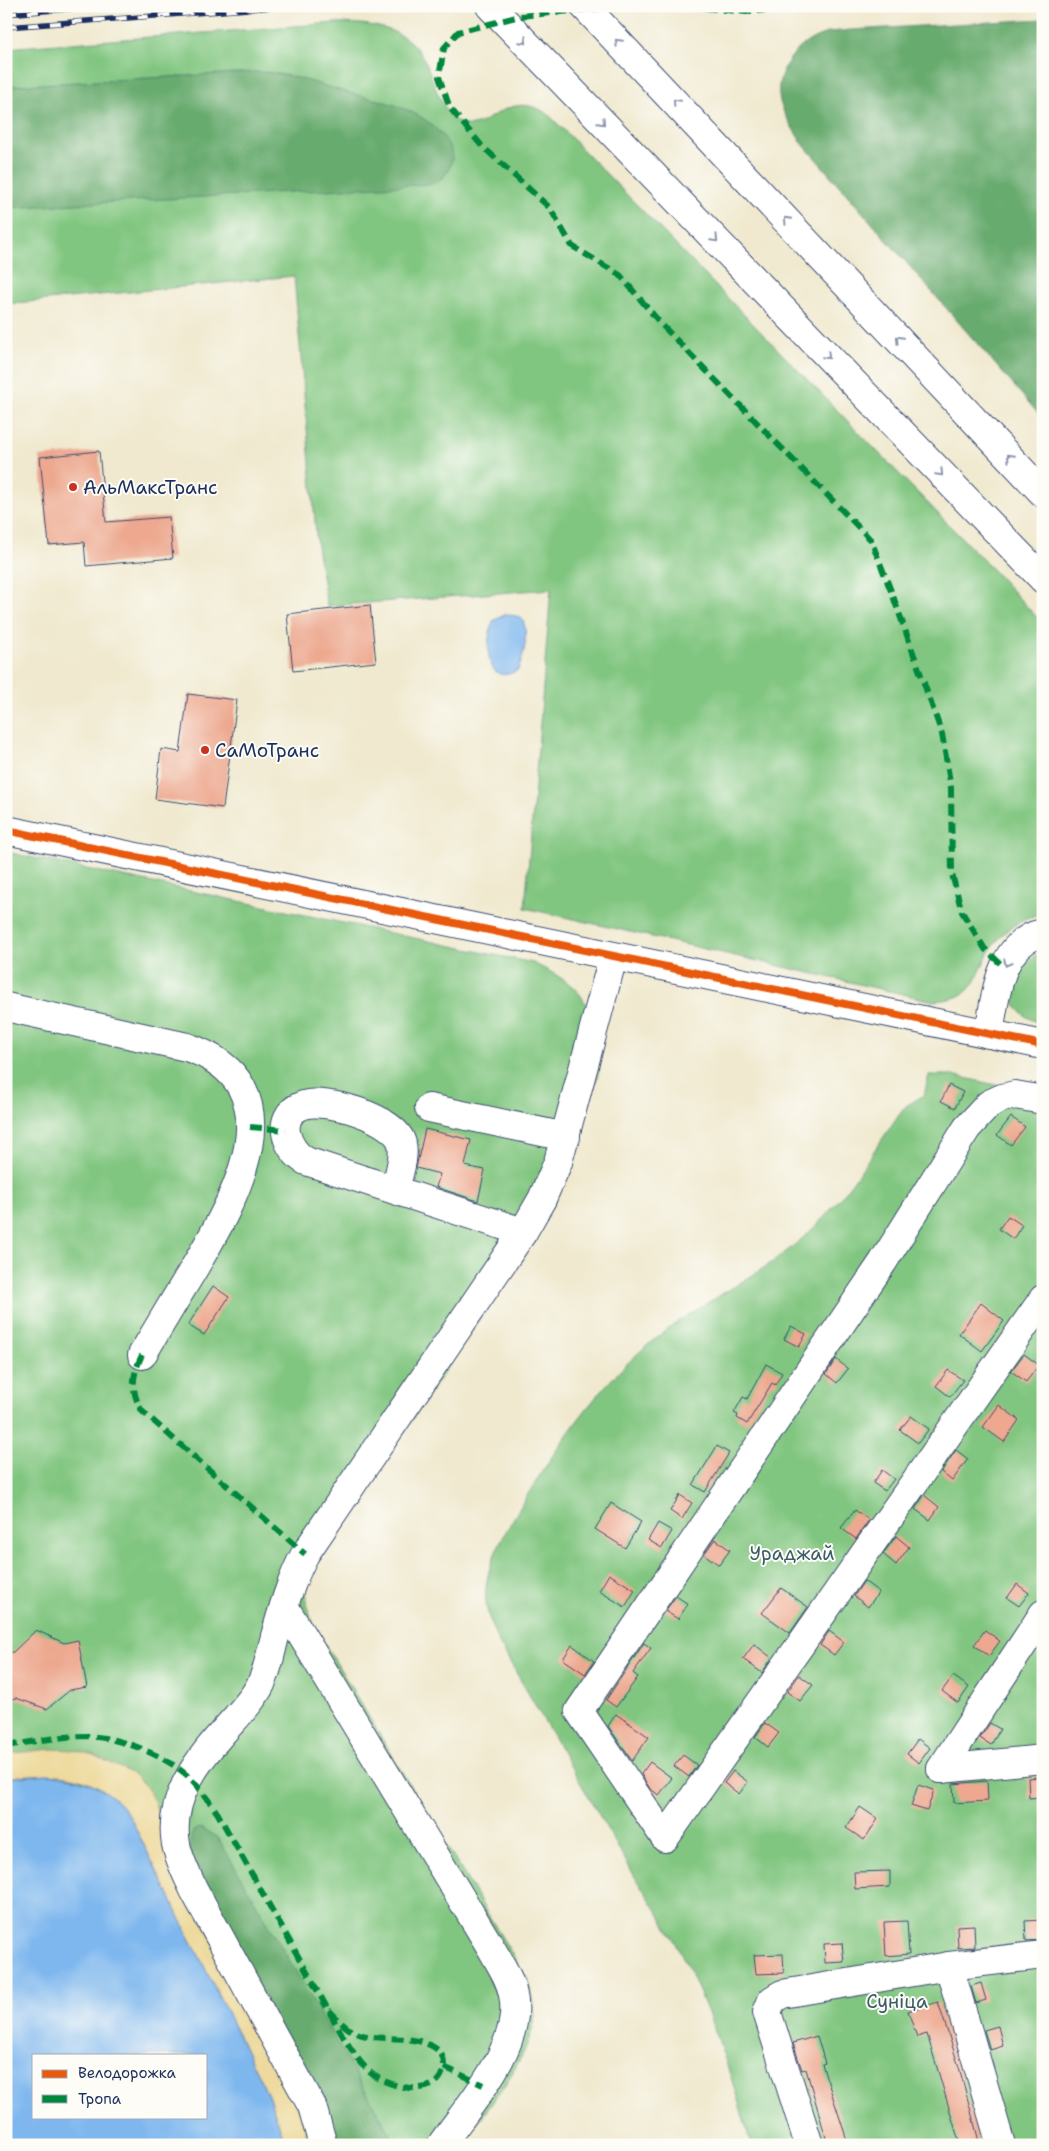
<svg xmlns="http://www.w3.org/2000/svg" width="1049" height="2151" viewBox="0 0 1049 2151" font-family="'Shantell Sans',sans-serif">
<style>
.green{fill:#81c680;stroke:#4e7a6f;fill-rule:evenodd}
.forest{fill:#68ab6e;stroke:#426d66}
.sand{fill:#eeda9e;stroke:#84847e}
.water{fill:#7eb7ee;stroke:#4c73a6;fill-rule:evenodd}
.building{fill:#eda88f}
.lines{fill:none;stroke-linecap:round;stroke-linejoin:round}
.minor-casing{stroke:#3b4b6f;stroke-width:30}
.highway-casing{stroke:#3b4b6f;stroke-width:30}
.minor{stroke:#fff;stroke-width:28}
.highway{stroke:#fff;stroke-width:28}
.rail-casing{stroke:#1b2f5e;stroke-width:5.5}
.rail{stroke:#fdfcf7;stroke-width:4;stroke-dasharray:11;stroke-linecap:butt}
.quiet{stroke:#00873e;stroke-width:6;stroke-dasharray:12 6;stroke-linecap:butt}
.cycleway-casing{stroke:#fdfcf7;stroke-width:11}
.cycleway{stroke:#e8590c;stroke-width:8}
.oneway{stroke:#8d97ae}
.poi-dot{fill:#c8321e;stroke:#fdfcf7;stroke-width:2}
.labels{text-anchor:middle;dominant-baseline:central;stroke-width:4;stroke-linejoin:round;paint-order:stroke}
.poi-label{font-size:19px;fill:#1b2f5e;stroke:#fdfcf7;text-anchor:start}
.park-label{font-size:19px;fill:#3a5c68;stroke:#fdfcf7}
</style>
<rect width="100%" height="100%" fill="#fdfcf7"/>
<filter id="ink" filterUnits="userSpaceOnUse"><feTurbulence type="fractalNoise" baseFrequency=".02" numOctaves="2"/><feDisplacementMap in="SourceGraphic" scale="10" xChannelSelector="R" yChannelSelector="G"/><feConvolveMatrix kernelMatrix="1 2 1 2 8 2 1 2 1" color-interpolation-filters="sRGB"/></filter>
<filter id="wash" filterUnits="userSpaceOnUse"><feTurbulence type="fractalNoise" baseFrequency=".0096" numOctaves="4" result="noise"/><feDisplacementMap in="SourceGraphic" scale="20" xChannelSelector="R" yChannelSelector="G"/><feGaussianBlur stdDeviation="1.12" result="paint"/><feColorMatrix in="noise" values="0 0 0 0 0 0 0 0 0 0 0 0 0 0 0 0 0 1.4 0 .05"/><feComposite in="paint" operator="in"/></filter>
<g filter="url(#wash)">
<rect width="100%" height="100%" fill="#f0e9cf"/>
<g class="green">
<path d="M334,23c30,0 67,2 86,30 10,14 12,31 20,45 5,9 9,19 18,24 28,17 47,-38 91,-7l443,454 51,55v290c-25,3 -46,22 -57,44 -5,10 -10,26 -20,34 -9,7 -22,8 -33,9l-408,-93 26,-319 -224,17 -10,-60 -23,-270 -288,28v-256z"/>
<path d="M6,852l527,111c16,8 33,16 45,29 10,11 23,44 23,60 0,17 -7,35 -12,52 -14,51 -31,98 -61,143l-210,312c-15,28 -15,43 -1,72l210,348c4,14 9,30 6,46 -7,38 -49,87 -71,120h-456zM34,2055h172v62h-172z"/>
<path d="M1043,952v72c-44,-12 -38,-57 0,-72z"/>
<path d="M929,1075h23l91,21v1049h-292c-26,-94 -56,-183 -113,-263l-139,-239c-8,-18 -15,-35 -13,-55 3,-33 23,-61 39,-89 39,-63 79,-122 139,-167 45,-34 98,-57 140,-95 43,-38 68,-87 102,-131l18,-11z"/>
</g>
<g class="forest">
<path d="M1043,19v400l-242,-277c-8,-14 -20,-30 -22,-46 -3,-27 19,-54 45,-62 8,-3 18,-3 27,-4z"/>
<path d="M255,72c33,0 53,10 84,18 37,11 76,14 103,45 5,6 11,15 10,24 -2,13 -8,19 -20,25l-426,24v-122z"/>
<path d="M201,1828l17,10 179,307h-55l-137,-254c-8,-19 -20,-39 -12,-60z"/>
</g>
<path class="sand" d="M51,1749l22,1 21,5 39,19 14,14 8,15 10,47 131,250 14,45h-24l-18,-50 -138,-278c-31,-45 -74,-47 -124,-39v-24z"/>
<g class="water">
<path d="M506,614l15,3c9,13 3,40 -3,53 -34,20 -33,-30 -25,-49z"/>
<path d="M47,1774c37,4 61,11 83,43l138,278 18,50h-280v-367zM34,2055h172v62h-172z"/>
</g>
<g id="blocks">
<g class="building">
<path d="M99,451l7,71 63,-5 4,41 -87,8 -2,-24 -35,3 -9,-88z"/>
<path d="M370,605l6,57 -83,9 -6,-57z"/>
<path d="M188,694l49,6 -14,108 -68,-9 6,-50 19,3z"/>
<path d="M949,1085l14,7 -8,16 -14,-7z"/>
<path d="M1011,1117l14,10 -14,18 -14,-10z"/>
<path d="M425,1129l46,11 -6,26 20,4 -7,31 -42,-14 4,-13 -24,-6z"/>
<path d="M1008,1216l14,9 -9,14 -14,-10z"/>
<path d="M213,1286l16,11 -25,38 -16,-10z"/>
<path d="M981,1303l23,18 -22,30 -23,-17z"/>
<path d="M791,1326l15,8 -7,13 -15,-8z"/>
<path d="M1024,1354l15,11 -13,17 -15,-11z"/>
<path d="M836,1359l12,10 -11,14 -11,-9z"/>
<path d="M766,1364l16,9 -7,12 -3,-2 -25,41 -10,-6 1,-3 -4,-2 9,-16 4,2z"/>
<path d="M948,1370l15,10 -13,17 -14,-11z"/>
<path d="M999,1405l20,15 -15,22 -21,-15z"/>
<path d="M911,1416l18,13 -11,14 -18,-13z"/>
<path d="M717,1446l12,7 -24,39 -12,-7z"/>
<path d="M956,1450l12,9 -16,22 -11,-9z"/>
<path d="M882,1470l12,9 -9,12 -12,-8z"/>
<path d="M680,1495l12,8 -10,16 -12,-8z"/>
<path d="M924,1495l15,12 -9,13 -15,-11z"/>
<path d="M611,1503l30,19 -16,26 -30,-19z"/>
<path d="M855,1510l14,10 -13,19 -15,-11z"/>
<path d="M658,1523l14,8 -10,17 -14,-8z"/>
<path d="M896,1536l13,11 -13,18 -13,-11z"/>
<path d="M715,1539l15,11 -11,15 -15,-11z"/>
<path d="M609,1574l26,16 -10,17 -26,-16z"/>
<path d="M864,1581l15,11 -11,15 -14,-11z"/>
<path d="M1017,1584l12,9 -10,13 -12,-8z"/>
<path d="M781,1588l27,19 -18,26 -28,-20z"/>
<path d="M676,1596l12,8 -10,15 -13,-8z"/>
<path d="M36,1630l28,13 14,-3 9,47 -17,3 -23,19 -31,-11 -10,2v-47l7,-1z"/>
<path d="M985,1630l15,11 -11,15 -15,-11z"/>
<path d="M829,1631l15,11 -10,13 -14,-10z"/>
<path d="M644,1643l7,5 -18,25 5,4 -22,30 -10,-7z"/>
<path d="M754,1644l18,14 -10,15 -19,-14z"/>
<path d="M572,1645l22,16 -9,13 -22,-15z"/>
<path d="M799,1675l14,10 -13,16 -13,-9z"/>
<path d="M953,1676l16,11 -11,16 -16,-12z"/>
<path d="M616,1714l33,23 -17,24 -24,-35z"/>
<path d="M765,1723l14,10 -11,14 -13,-10z"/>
<path d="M990,1723l10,6 -9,16 -11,-7z"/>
<path d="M918,1739l12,9 -11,15 -12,-9z"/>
<path d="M683,1755l14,10 -8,12 -15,-11z"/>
<path d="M650,1762l22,16 -13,17 -9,-6 -9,-15z"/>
<path d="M733,1771l15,11 -9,12 -15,-11z"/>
<path d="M1043,1777v20l-14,1 -1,-20z"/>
<path d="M987,1781l1,20 -34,2 -1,-19z"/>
<path d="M918,1785l16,5 -7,21 -16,-5z"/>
<path d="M860,1807l18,12 -14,21 -18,-12z"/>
<path d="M890,1871v16l-35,2 -1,-17z"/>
<path d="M1043,1920v20l-17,1 -1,-20z"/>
<path d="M907,1921l2,33 -23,2 -2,-34z"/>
<path d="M974,1925l1,22 -17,1 -1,-22z"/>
<path d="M842,1943l2,19 -19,1 -1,-19z"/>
<path d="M783,1954l1,19 -28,1 -2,-19z"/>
<path d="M981,1983l5,17 -10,3 -5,-17z"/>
<path d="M938,2002l21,65 21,78h-20l-33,-111 -10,3 -9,-26z"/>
<path d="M998,2026l5,20 -13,4 -6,-20z"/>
<path d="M817,2036l8,27 -3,1 25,76 -15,5h-4l-22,-76 -4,1 -9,-27z"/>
</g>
</g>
</g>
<g filter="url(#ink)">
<use href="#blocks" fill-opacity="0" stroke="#3b4b6f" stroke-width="1"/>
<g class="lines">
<g class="minor-casing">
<g id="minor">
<path d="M6,830l1037,215"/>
<path d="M6,1007l181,40c114,38 47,154 6,223 -17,28 -34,56 -51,85"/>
<path d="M989,1034c6,-36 10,-92 54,-101"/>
<path d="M1043,1100l-28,-5 -13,3 -13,6 -22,24 -84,134 -304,449 86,127 378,-539"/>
<path d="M429,1108l137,29"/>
<path d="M395,1190c3,-14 10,-32 7,-46 -5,-26 -80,-48 -101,-38 -27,11 -14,45 5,55l217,71"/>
<path d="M284,1606l206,340c9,16 20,32 23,49 11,50 -45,111 -72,150"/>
<path d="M941,1769l102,-155"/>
<path d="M941,1769l102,-10"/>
<path d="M949,1966l52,179"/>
<path d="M323,2145l-11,-39 -118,-216c-7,-15 -15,-30 -18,-46 -8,-44 20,-82 47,-112 13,-15 29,-30 38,-48 7,-15 10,-32 14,-48 8,-28 16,-56 30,-82l218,-322 19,-33 16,-37 55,-205"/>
<path d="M809,2145l-42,-133 5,-12 10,-6 167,-28 94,-11"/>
</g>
</g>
<g class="highway-casing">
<g id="highway">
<path d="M490,6l553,573"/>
<path d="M584,6l459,487"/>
</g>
</g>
<use href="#minor" class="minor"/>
<use href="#highway" class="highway"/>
<g class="rail-casing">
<g id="rail">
<path d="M6,14l98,-8"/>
<path d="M6,27l283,-21"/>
</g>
</g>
<use href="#rail" class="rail"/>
<g class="quiet">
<path d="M622,6l-102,10 -62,16 -14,16 -5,29 11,31 31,37 69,63 22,38 48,29 41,49 210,216 22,56 49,138 9,54 1,86 10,38 23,37 19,18"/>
<path d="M686,6l60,6 64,-6"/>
<path d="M250,1127l36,3"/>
<path d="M142,1355c-10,21 -12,35 0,56l163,143"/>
<path d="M6,1746c26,-4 53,-10 80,-10 33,1 80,19 104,42 11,11 19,23 28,36l126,224c8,12 16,26 28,36 19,14 69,27 72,-9 0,-5 -2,-11 -5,-14 -23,-20 -59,-7 -85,-19 -10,-5 -18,-15 -26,-23"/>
<path d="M444,2067l39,18"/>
</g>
<g class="cycleway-casing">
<path id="cycleway" d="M6,830l1037,215"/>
</g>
<use href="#cycleway" class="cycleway"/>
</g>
<defs><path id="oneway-chevron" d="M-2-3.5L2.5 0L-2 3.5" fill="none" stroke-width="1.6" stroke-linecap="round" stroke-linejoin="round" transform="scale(1.25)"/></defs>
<g class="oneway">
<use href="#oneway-chevron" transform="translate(524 41) rotate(46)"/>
<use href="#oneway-chevron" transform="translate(618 42) rotate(-134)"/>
<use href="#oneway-chevron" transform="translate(676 102) rotate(-133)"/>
<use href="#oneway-chevron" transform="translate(602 122) rotate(46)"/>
<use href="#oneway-chevron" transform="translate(787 220) rotate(-133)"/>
<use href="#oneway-chevron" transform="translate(715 239) rotate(46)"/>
<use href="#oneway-chevron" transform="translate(899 339) rotate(-133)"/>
<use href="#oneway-chevron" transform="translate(827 356) rotate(46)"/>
<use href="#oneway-chevron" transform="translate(1010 457) rotate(-133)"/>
<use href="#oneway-chevron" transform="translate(940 473) rotate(46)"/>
<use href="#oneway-chevron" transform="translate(1007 963) rotate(118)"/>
</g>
</g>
<g class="poi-dot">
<circle cx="73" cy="487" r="5"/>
<circle cx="205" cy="750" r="5"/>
</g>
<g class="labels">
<g class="poi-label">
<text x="83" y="487">АльМаксТранс</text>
<text x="215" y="750">СаМоТранс</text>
</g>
<g class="park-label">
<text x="792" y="1553">Ураджай</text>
<text x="897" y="2001">Суніца</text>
</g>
</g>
<rect width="1049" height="2151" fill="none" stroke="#fdfcf7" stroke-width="25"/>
<rect x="32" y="2054" width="175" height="65" fill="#fdfcf7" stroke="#a3aaba"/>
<rect x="42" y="2070" width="25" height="8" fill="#e8590c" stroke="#a3aaba"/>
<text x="78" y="2078" font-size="15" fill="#1b2f5e">Велодорожка</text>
<rect x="42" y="2095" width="25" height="8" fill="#00873e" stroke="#a3aaba"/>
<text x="78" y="2104" font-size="15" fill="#1b2f5e">Тропа</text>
</svg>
